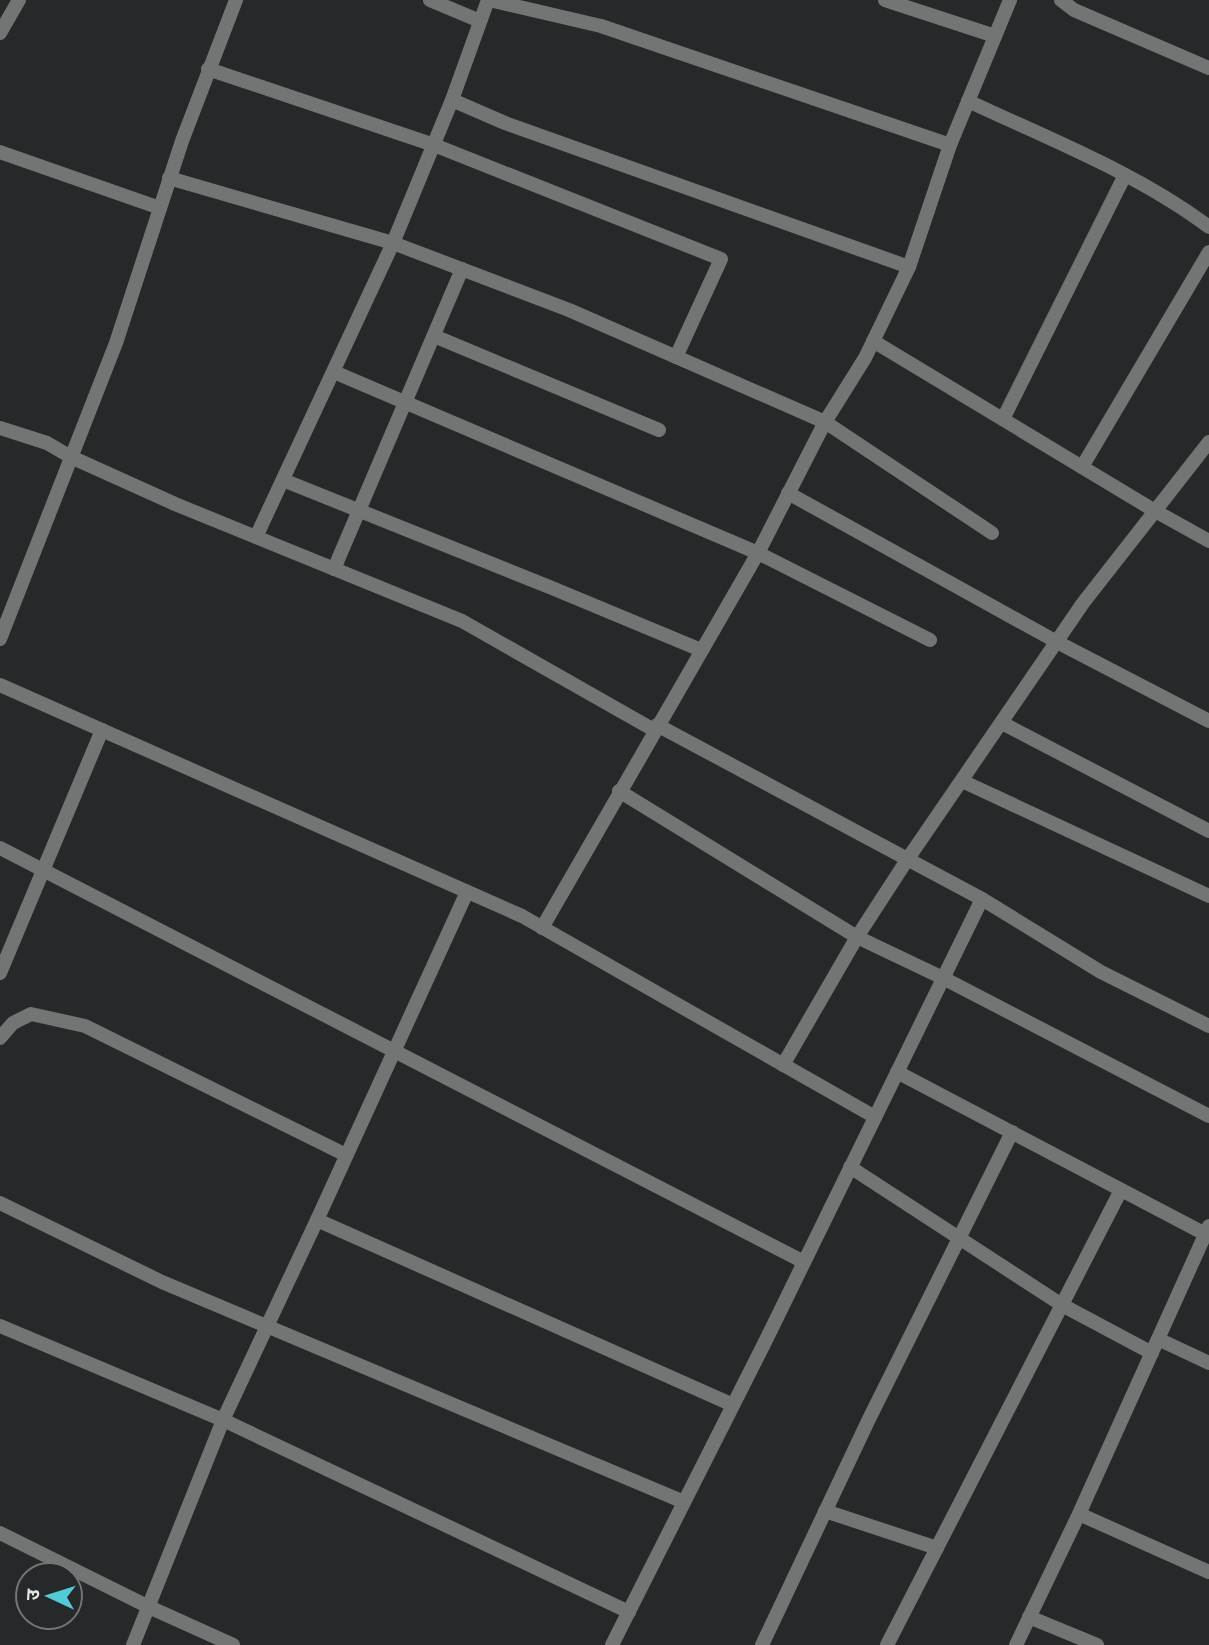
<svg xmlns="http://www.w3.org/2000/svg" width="1209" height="1645" viewBox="0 0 1209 1645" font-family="Arial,'Noto Sans Devanagari',sans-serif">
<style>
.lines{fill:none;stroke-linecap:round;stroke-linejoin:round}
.street{stroke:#737575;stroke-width:14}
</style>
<rect width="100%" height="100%" fill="#26292a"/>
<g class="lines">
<g class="street">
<path d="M430,0l50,21"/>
<path d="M489,0l112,26 349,119"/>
<path d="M885,0l110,36"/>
<path d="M1061,0l13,10 135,58"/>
<path d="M0,33l19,-33"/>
<path d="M208,69l226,76 287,114 -45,98"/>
<path d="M452,100l53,23 404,144"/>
<path d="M968,101c81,38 169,72 241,126"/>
<path d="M0,152l160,56"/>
<path d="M169,178l224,65 176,67 256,112 167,111"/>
<path d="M434,336l225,94"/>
<path d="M873,341l282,170 54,30"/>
<path d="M334,372l424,181 172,87"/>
<path d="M1003,419l122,-244"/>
<path d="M0,428l47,15 24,14 104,47 287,117 192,109"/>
<path d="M1082,467l127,-215"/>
<path d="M283,480l269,108 149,62"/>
<path d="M788,493l269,149 152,79"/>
<path d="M256,537l137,-294 59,-143 36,-100"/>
<path d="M334,569l128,-300"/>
<path d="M0,639l116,-296 66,-202 54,-141"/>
<path d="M0,685l522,231 353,201"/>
<path d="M1002,723l207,108"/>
<path d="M657,725l325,174 119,73 108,54"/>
<path d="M962,781l247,115"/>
<path d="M619,791l238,146 86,41 266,138"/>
<path d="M0,848l804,414"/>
<path d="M542,928l216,-375 67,-131 40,-64 44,-91 41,-122 60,-145"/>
<path d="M0,973l102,-243"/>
<path d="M0,1038l13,-15 18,-9 54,12 261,129"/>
<path d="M783,1065l74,-128 50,-77 176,-257 126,-161"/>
<path d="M897,1072l312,164"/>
<path d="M850,1167l212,138 90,48"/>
<path d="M0,1203l162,79 522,220"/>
<path d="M317,1220l416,185"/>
<path d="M0,1326l223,94 406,192"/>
<path d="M1158,1339l51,24"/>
<path d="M825,1511l112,37"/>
<path d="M1079,1514l130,58"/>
<path d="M0,1533l149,74 84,38"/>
<path d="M1029,1617l68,28"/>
<path d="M133,1645l90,-225 94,-200 150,-328"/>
<path d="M612,1645l152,-301 218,-445"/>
<path d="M762,1645l107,-226 143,-287"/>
<path d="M887,1645l234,-455"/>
<path d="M1016,1645l63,-131 130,-288"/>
</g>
</g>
<g transform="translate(49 1596) rotate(274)"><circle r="33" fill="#26292a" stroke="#727575" stroke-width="2"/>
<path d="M0-5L12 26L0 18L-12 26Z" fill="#52cbd7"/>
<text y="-10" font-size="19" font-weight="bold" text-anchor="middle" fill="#e4e6e6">उ</text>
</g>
</svg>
